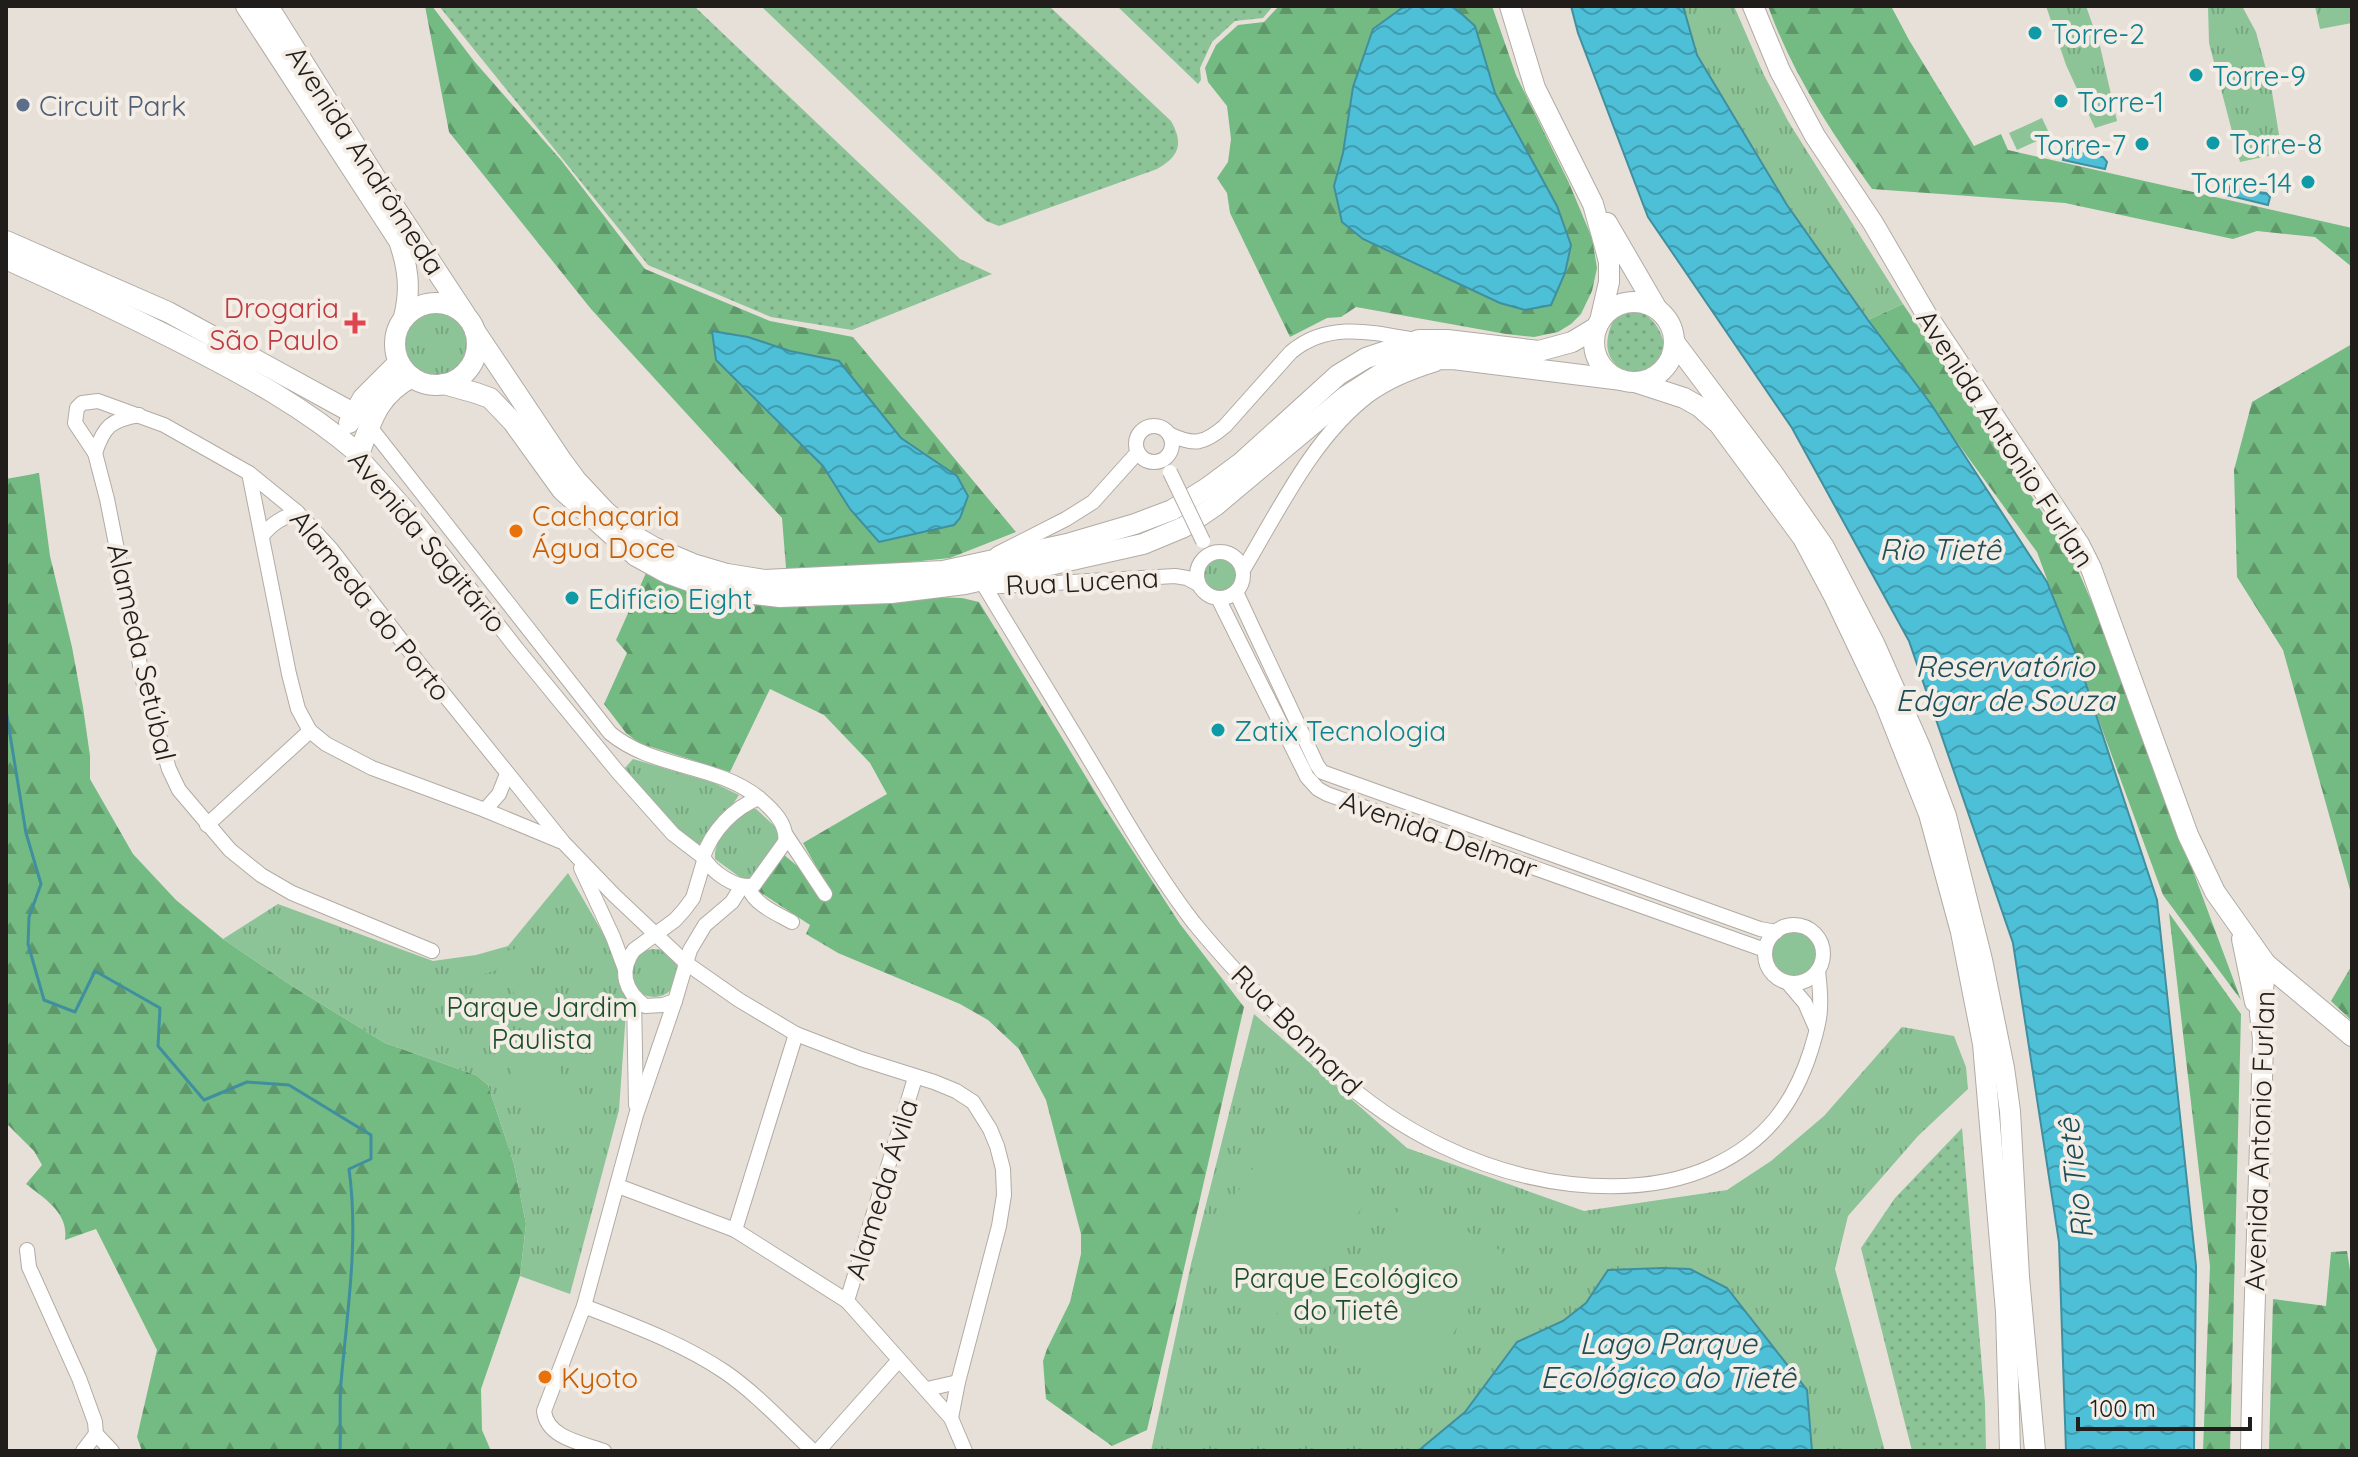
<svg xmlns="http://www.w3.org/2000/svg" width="2358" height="1457" viewBox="0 0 2358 1457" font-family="Quicksand,sans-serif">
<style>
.grass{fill:url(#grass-dots)}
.forest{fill:url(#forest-firs)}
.park{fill:url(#park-tufts)}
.garden{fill:#8cc397}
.water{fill:url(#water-waves);stroke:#408f9f;stroke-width:2}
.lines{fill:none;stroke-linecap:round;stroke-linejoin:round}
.stream{stroke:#408f9f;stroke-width:3}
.street-casing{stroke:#b1aba4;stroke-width:16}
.secondary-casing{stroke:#b1aba4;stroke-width:22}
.street{stroke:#fff;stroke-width:14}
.secondary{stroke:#fff;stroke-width:20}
.street-bridge-casing{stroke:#b1aba4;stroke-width:16;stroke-linecap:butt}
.street-bridge{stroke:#fff;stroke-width:14}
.culture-dot{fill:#0f9aa8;stroke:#f4ede5;stroke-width:3}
.service-dot{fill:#5c6f8a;stroke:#f4ede5;stroke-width:3}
.health-dot{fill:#e0444e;stroke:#f4ede5;stroke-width:3}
.food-dot{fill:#e8710a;stroke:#f4ede5;stroke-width:3}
.labels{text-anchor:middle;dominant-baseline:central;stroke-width:8;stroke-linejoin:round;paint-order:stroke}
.culture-label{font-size:28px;fill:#0d838f;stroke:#f4ede5;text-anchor:start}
.service-label{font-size:28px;fill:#4e5e75;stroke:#f4ede5;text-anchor:start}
.street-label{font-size:28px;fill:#201d1b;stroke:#f4ede5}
.health-label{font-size:28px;fill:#be3a42;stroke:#f4ede5;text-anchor:end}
.food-label{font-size:28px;fill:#c56008;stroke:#f4ede5;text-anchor:start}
.park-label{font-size:28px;fill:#1b4e2a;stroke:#f4ede5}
.water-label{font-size:30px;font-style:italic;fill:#1d4e58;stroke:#f4ede5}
</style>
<defs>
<pattern id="grass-dots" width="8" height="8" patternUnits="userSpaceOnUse" patternTransform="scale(2)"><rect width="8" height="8" fill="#8cc397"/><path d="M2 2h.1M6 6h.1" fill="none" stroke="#78a782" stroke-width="1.8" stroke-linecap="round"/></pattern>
<pattern id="forest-firs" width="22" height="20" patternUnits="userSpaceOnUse" patternTransform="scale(2)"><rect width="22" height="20" fill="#74ba83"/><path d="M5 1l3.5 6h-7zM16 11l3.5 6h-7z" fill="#5f976a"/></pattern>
<pattern id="park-tufts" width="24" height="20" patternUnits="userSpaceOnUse" patternTransform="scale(2)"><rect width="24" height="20" fill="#8cc397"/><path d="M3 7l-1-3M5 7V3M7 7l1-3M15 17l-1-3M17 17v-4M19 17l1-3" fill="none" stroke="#78a782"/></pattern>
<pattern id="water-waves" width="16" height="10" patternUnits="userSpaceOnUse" patternTransform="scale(2)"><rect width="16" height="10" fill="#4dc0d7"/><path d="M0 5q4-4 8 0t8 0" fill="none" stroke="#409bae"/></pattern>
</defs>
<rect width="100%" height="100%" fill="#e7e0d8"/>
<g class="grass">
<path d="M439,6h255l266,253 32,15 -140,56 -81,-13 -123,-52z"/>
<path d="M761,6h288l122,115c13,23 8,36 -14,48l-158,57 -13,-5 -11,-10z"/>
<path d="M1117,6h156l-10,12 -28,3 -23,21 -12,26 1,12 -3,4z"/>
<path d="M1638,310c17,9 24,21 27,40l-14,18 -12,8c-34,-8 -39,-32 -23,-61z"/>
<path d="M1962,1128l23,275 1,48h-74l-51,-203 34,-50z"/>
</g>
<g class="forest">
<path d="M425,6h7l42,55 87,99 84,109 125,52 83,16 163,195 -66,26 -148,15 -16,-5 -4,-50 -191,-209 -142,-177z"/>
<path d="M1279,6h213l24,69 53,108 23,55 5,30 -5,23 -11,23 -10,10 -13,8 -24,5 -28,-3 -150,-27 -15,10 -14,1 -37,19 -60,-124 -3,-20 -10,-15 11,-16 3,-23 -4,-33 -19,-24 -3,-14 11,-23 22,-20 26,-3z"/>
<path d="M1768,6h123l18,34 65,106 27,-12 7,16 344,78v39l-37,-30 -58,-6 -24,8 -168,-36 -193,-14c-41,-57 -80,-116 -104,-183z"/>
<path d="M1903,304l169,253 26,59 143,384 -78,-105 -126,-343 -169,-232z"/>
<path d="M2352,344v553l-69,-247 -46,-73 -3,-107 18,-68z"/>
<path d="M39,473l11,83 22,91 11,60 7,49v23l43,75 43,46 47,39 69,47 93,57 91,32 12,10 26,79 12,60 -6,52 -39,113 1,41 9,21h-349l-5,-14 20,-87 -61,-121 -31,11c4,-27 -20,-41 -39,-56l16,-19 -8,-14 -28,-28v-644z"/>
<path d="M646,573l39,15 277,10 17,4 126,206 75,116 64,83 -97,423 -35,16 -66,-47 -3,-38 4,-12 23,-47 11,-48v-20l-35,-134 -27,-51 -31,-29 -28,-16 -122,-51 -32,-19 4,-9 -52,-34 25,-37 19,16 19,30 11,-5 -29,-52 84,-49 -17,-31 -46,-48 -54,-26 -40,83 -91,-29 -13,-10 -22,-29 23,-51 -11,-13z"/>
<path d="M2169,913l72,101 -11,437h-27l7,-185z"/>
<path d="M2352,965v56l-21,-20z"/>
<path d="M2347,1251l5,32v168h-83l4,-152 53,7 5,-54z"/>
</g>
<g class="park">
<path d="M1683,6h51l29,67 25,48 115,183 -35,16 -81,-115 -90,-150z"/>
<path d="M2046,6h40l14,40 17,75 -22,7 -29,-63z"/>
<path d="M2208,6h34l14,26 16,60 10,61 -42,9 -31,-119z"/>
<path d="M2315,6h37v17l-32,6z"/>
<circle cx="435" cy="344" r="36"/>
<circle cx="1220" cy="574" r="18"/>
<path d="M633,759l81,24 25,12 -39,58 -77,-83z"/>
<path d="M746,809h10l25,23v7l-29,39h-11l-26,-19c-2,-19 17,-39 31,-50z"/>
<path d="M568,873l54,93 5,32 -8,112 -49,184 -50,-18 6,-52 -12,-60 -26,-79 -12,-10 -91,-32 -93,-57 -69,-47 55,-35 155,57 43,-6 32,-9z"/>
<circle cx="654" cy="973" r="24"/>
<path d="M1254,1014l153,134 177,63 143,-21 44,-29 53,-45 78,-89 52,9 12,31 2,22 -50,47 -70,80 -13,53 50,182h-734l40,-187z"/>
</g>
<g class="garden">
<path d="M2042,118l8,17 -33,15 -8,-17z"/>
<circle cx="1794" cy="955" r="24"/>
<path d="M524,947l4,15 -27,6 -4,-15z"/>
<path d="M493,957l4,13 -27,8 -4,-13z"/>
<path d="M526,974l11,38 -17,5 -10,-38z"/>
<path d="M495,983l11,39 -17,4 -10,-38z"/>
<path d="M550,1032l23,83 -47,12 -22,-82z"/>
<path d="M1277,1131l95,60 -81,130 -100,-57z"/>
<path d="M1406,1196l97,56 -87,143 -90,-52z"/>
</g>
<g class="water">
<path d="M1414,6h39l22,20 20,67 62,113 14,39 -6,28 -14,32 -26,5 -25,-7 -137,-64 -21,-17 -8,-36 9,-33 10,-66 20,-58 29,-21z"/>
<path d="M1571,6h112l14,49 90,150 81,115 63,84 116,178 30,75 80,243 39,366 -2,185h-128l-7,-209 -46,-299 -104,-302 -117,-213 -144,-211 -70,-184z"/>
<path d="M2069,148l14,5 6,-2 5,5 9,1 4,5 -2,7 -42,-9 2,-7z"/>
<path d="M2231,184l4,3 4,-2 8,4 5,-2 5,5 9,1 4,4 -2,8 -41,-10z"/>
<path d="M712,331l36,6 42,14 49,10 62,77 56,38 11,20 -8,22 -6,7 -75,17 -29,-33 -27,-43 -107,-106z"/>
<path d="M1663,1268l27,1 37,19 80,102 5,61h-394l47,-39 52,-70 46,-21 23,-18 22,-33z"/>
</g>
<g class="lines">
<path class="stream" d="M6,710l20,123 15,51 -12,33 -1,27 16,56 31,12 20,-41 65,37 -2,38 46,54 43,-18 42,3 82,50v24l-22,10c10,72 -2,143 -8,214 -2,23 0,46 -1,68"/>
<g class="street-casing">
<g id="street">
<circle cx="1154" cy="444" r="18"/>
<path d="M370,427l240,306c43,36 105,30 149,65"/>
<path d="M1169,434c25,12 35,10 56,-8l66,-74c37,-31 80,-20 124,-12"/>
<path d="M95,453c9,-27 16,-33 44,-38"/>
<path d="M359,454l48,54 110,141 100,122 56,63 30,23"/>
<path d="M249,473l40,201 9,35 12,22 16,13 46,24 113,42 75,31"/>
<path d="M262,536c10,-13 20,-18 35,-24"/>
<circle cx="1220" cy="575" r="23"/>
<path d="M997,554l69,-35 27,-17 44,-49"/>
<path d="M1243,570c35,-58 70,-133 126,-175 19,-14 44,-24 67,-31"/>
<path d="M985,587c42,70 85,139 127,210 25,43 51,86 82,126 32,39 67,75 102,111 12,12 23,24 35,36 66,61 151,104 240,114 47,5 99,2 142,-18 52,-24 81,-62 98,-116 4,-14 9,-28 9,-42 1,-13 -1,-26 -2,-38"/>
<path d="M985,587l190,-11 12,2 11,6"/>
<path d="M1236,592l81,173 5,7 438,157 16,3"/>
<path d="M1218,598l89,179 11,12 9,5 438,156"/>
<path d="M759,798c13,11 29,26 26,44l-31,43c-18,5 -42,-13 -51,-28 9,-26 30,-49 56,-59z"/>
<path d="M485,810l14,-16 8,-20"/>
<path d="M207,825l103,-94"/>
<path d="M786,835l39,59"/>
<path d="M581,868l32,69 12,32"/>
<path d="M748,887c7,18 28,26 44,35"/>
<circle cx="1794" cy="954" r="29"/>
<path d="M432,951l-140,-58 -31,-18 -31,-25 -51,-60 -10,-21 -25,-84 -37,-186 -12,-46 -20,-30 2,-15 5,-5 16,-2 66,24 85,48 48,39 34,37 87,113 145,180 51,53 72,68 53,37 57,34 65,25 73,23 22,9 17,11 17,27 7,17 6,23 1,26 -5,31 -41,156 -7,36 14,33"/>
<path d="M1788,983l17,20 10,23"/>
<path d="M634,997l2,108"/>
<path d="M675,1001l-12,4 -18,1c-20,-15 -27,-34 -11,-56l41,-30 9,-10 9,-12 11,-37"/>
<path d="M618,1186l117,44 112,71 104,117"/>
<path d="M735,1230l61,-196"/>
<path d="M27,1250l2,17 50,111 16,44 1,12 16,17"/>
<path d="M847,1301l68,-223"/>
<path d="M584,1306c48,19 98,37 141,66 32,22 59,52 88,79"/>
<path d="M927,1389l31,-7"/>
<path d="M83,1451l13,-17"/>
<path d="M604,1451c-22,-8 -57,-13 -60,-40l40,-105 52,-191 39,-114 15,-51 15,-25 27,-23 10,-16"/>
<path d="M818,1451l81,-91"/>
</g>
</g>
<g class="secondary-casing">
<g id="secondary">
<path d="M246,6l153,235c9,26 12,48 5,76"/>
<path d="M268,6l112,179 85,129"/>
<path d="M1510,6l25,82 58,116 11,39 5,19v20l-9,39"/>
<path d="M1753,6l27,65 35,65 58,87 53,91 153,230 12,24 97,267 27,57 51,72 86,72"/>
<path d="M1607,223l50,86"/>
<path d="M6,241l162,71 185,101"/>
<path d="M6,259c58,26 115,53 172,82 63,32 127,66 181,113 13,-34 18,-58 53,-77"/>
<circle cx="1634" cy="342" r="40"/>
<circle cx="436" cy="344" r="41"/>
<path d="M475,331l87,130 14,19 30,32 30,25 19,11 38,16 34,10 38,6 178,-9 124,-27 68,-20 37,-14 35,-22 35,-26 96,-87 28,-17 53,-18h28l92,11 33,-9 25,-15"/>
<path d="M1675,343l97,129 52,75 50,96 46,104 26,69 36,144 22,108 6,43 9,166 16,174"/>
<path d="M1635,382l49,16 16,9 19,17 84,114 31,58 51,107 44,111 32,118 22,112 23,268 4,139"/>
<path d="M444,384l32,9 14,5 23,24 49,68 74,66 31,17 45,16 68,8 111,-4 74,-9 178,-40 41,-17 31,-21 130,-109 45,-29 22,-8 41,-1 169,21"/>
<path d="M349,423l14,-25 36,-36"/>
<path d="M2242,939l13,63"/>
<path d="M2251,1451c2,-138 9,-275 12,-412l-3,-25 6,-50"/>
</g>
</g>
<use href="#street" class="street"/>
<use href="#secondary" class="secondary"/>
<g class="street-bridge-casing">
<path id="street-bridge" d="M1170,472l33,69"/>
</g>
<use href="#street-bridge" class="street-bridge"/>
</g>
<g class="culture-dot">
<circle cx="2035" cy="33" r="8"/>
<circle cx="2196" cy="75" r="8"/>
<circle cx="2061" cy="101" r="8"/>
<circle cx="2213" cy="143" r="8"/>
<circle cx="2142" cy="144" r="8"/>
<circle cx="2308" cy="182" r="8"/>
<circle cx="572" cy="598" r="8"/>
<circle cx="1218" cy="730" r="8"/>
</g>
<circle class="service-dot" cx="23" cy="105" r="8"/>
<path class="health-dot" d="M351 311h8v8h8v8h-8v8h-8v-8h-8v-8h8z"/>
<g class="food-dot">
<circle cx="516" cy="531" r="8"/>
<circle cx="545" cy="1377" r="8"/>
</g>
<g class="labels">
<g class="culture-label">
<text x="2051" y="33">Torre-2</text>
<text x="2212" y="75">Torre-9</text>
<text x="2077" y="101">Torre-1</text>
<text x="2229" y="143">Torre-8</text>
<text x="2126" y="144" text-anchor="end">Torre-7</text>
<text x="2292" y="182" text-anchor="end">Torre-14</text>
<text x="588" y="598">Edificio Eight</text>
<text x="1234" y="730">Zatix Tecnologia</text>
</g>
<g class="service-label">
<text x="39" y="105">Circuit Park</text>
</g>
<g class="street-label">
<text transform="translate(366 160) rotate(57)">Avenida Andrômeda</text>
<text transform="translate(2006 438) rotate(57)">Avenida Antonio Furlan</text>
<text transform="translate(428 541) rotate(50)">Avenida Sagitário</text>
<text transform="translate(1082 581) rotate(-3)">Rua Lucena</text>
<text transform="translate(371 605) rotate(51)">Alameda do Porto</text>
<text transform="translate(142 652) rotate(77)">Alameda Setúbal</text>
<text transform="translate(1439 834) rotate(20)">Avenida Delmar</text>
<text transform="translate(1297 1030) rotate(45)">Rua Bonnard</text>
<text transform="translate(2259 1141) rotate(-88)">Avenida Antonio Furlan</text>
<text transform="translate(881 1189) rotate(-73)">Alameda Ávila</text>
</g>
<g class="health-label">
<text x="339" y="307">Drogaria<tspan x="339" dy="32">São Paulo</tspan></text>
</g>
<g class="food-label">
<text x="532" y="515">Cachaçaria<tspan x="532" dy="32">Água Doce</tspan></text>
<text x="561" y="1377">Kyoto</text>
</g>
<g class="park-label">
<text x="542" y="1006">Parque Jardim<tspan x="542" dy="32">Paulista</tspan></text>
<text x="1346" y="1277">Parque Ecológico<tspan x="1346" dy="32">do Tietê</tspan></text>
</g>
<g class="water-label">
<text x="1940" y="549">Rio Tietê</text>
<text x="2005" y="666">Reservatório<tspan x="2005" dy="34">Edgar de Souza</tspan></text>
<text transform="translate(2075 1179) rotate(-97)">Rio Tietê</text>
<text x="1668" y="1343">Lago Parque<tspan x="1668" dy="34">Ecológico do Tietê</tspan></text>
</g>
</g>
<rect width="2358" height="1457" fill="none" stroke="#201d1b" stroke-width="16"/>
<path d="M2078 1417v12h172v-12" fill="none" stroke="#201d1b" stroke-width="4"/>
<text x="2090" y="1417" font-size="24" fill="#201d1b" stroke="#f4ede5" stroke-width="6" paint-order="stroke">100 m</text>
</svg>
